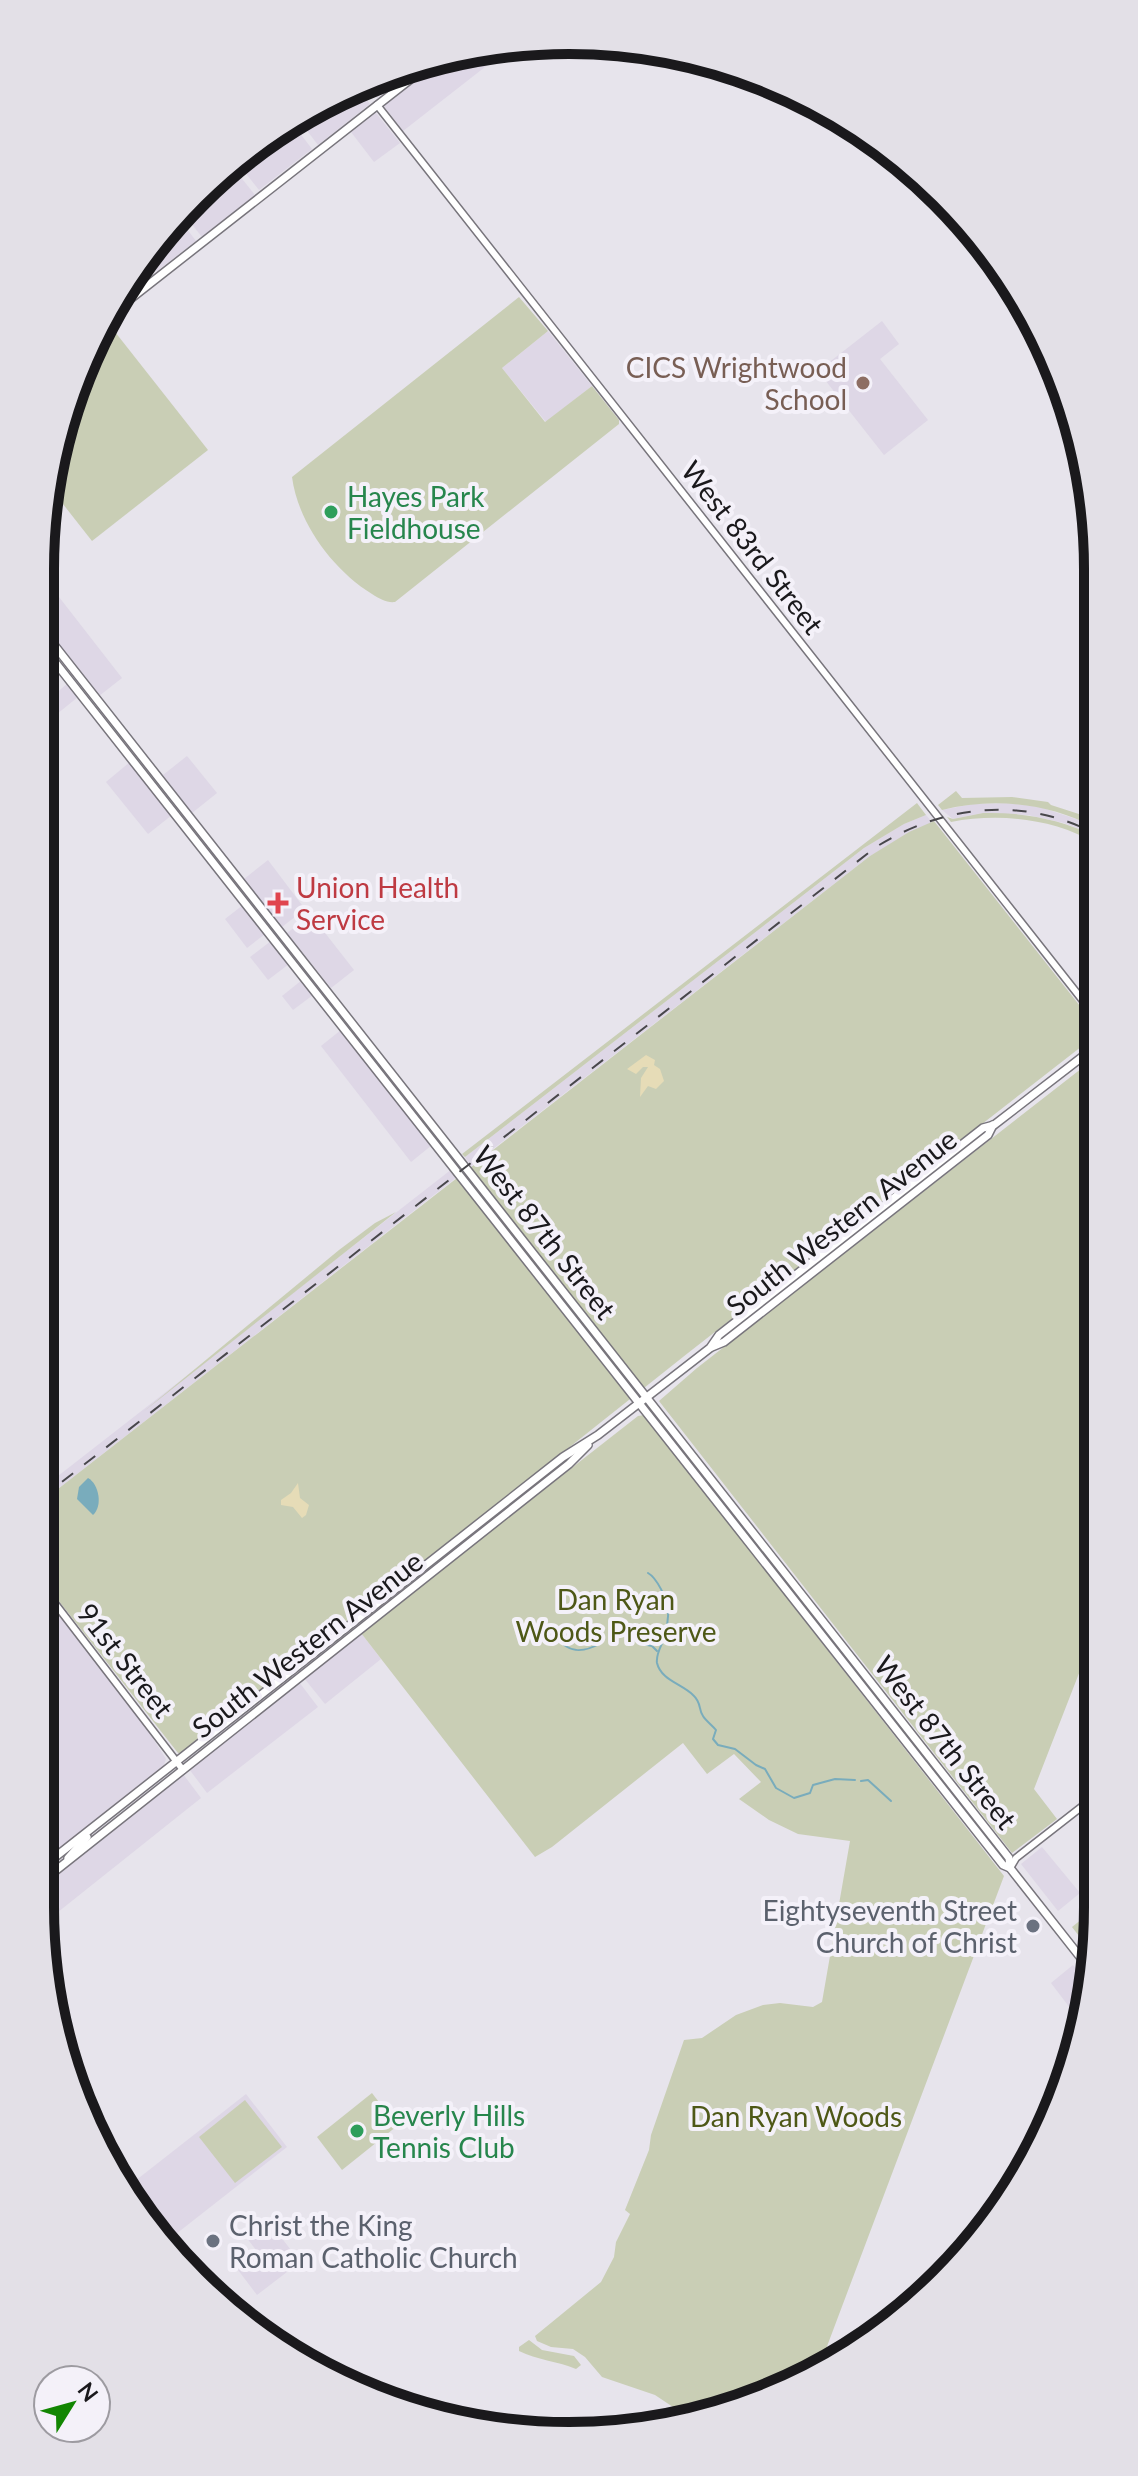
<svg xmlns="http://www.w3.org/2000/svg" width="1138" height="2476" viewBox="0 0 1138 2476" font-family="Lato,sans-serif">
<style>
.built{fill:#ded7e6}
.green{fill:#c9ceb5}
.sand{fill:#e6dcb7}
.water{fill:#79acbc}
.lines{fill:none;stroke-linecap:round;stroke-linejoin:round}
.stream{stroke:#79acbc;stroke-width:2}
.tertiary-casing{stroke:#78757c;stroke-width:9}
.secondary-casing{stroke:#78757c;stroke-width:10}
.tertiary{stroke:#fff;stroke-width:6}
.secondary{stroke:#fff;stroke-width:7}
.rail{stroke:#48474b;stroke-width:2;stroke-dasharray:14 14;stroke-linecap:butt}
.education-dot{fill:#8d6e63;stroke:#f4f1f9;stroke-width:3}
.leisure-dot{fill:#2e9e5b;stroke:#f4f1f9;stroke-width:3}
.health-dot{fill:#e0444e;stroke:#f4f1f9;stroke-width:3}
.worship-dot{fill:#6b7280;stroke:#f4f1f9;stroke-width:3}
.labels{text-anchor:middle;dominant-baseline:central;stroke-width:8;stroke-linejoin:round;paint-order:stroke}
.education-label{font-size:28px;fill:#785e54;stroke:#f4f1f9;text-anchor:end}
.leisure-label{font-size:28px;fill:#27864d;stroke:#f4f1f9;text-anchor:start}
.street-label{font-size:28px;fill:#1a191c;stroke:#f4f1f9}
.health-label{font-size:28px;fill:#be3a42;stroke:#f4f1f9;text-anchor:start}
.park-label{font-size:28px;fill:#4e5817;stroke:#f4f1f9}
.worship-label{font-size:28px;fill:#5b616d;stroke:#f4f1f9;text-anchor:end}
.rim{fill:none;stroke:#1a191c;stroke-width:10}
</style>
<rect width="100%" height="100%" fill="#e7e4ec"/>
<g class="built">
<path d="M512,46l-109,85 -19,-25 65,-51 16,-5z"/>
<path d="M420,64l-43,34 -13,-16 2,-2z"/>
<path d="M356,86l14,18 -52,41 -19,-25 12,-10z"/>
<path d="M376,113l24,30 -26,19 -23,-30z"/>
<path d="M293,124l19,25 -53,41 -19,-24z"/>
<path d="M235,170l20,25 -53,42 -20,-25z"/>
<path d="M177,216l19,25 -39,30 -12,-16z"/>
<path d="M882,321l17,23 -19,15 48,61 -44,35 -66,-84z"/>
<path d="M548,331l44,55 -46,36 -44,-54z"/>
<path d="M52,588l70,90 -23,18 -59,-76v-23z"/>
<path d="M68,683l10,14 -21,17 -10,-13z"/>
<path d="M187,756l30,37 -25,20 -29,-38z"/>
<path d="M130,762l42,53 -24,19 -42,-52z"/>
<path d="M1009,803l31,4 45,15 9,5 1,9 -31,-13 -36,-8 -45,-2 -30,6 -11,-9 31,-6z"/>
<path d="M926,815l6,7 -62,34 -399,310 -6,-9 399,-309 40,-24z"/>
<path d="M268,860l37,49 -23,18 -38,-48z"/>
<path d="M243,905l22,29 -18,14 -22,-29z"/>
<path d="M311,915l43,55 -23,18 -44,-55z"/>
<path d="M271,941l18,23 -21,16 -18,-23z"/>
<path d="M302,980l11,15 -20,15 -11,-14z"/>
<path d="M341,1030l91,115 -21,17 -90,-116z"/>
<path d="M452,1169l5,8 -417,326v-13z"/>
<path d="M40,1590l103,133 23,36 -3,9 -123,98z"/>
<path d="M361,1633l20,26 -56,45 -21,-26z"/>
<path d="M299,1682l19,25 -111,86 -18,-24z"/>
<path d="M183,1774l18,24 -158,126 -3,-37z"/>
<path d="M1042,1847l38,46 -22,18 -37,-47z"/>
<path d="M1073,1965l17,21 -7,39 -32,-42z"/>
<path d="M246,2094l41,53 -111,87 -41,-53z"/>
<path d="M268,2220l32,42 -43,33 -19,-25 21,-16 -13,-17z"/>
</g>
<g class="green">
<path d="M519,297l29,34 -46,37 43,54 47,-36 27,34v4l-224,178c-8,1 -15,-3 -23,-8 -39,-24 -74,-71 -80,-117z"/>
<path d="M108,323l100,127 -116,91 -44,-56c4,-37 32,-139 60,-162z"/>
<path d="M956,791l6,7 50,-1 36,5 3,3 34,11 8,-4 1,15c-46,-24 -101,-30 -152,-17l-4,-5z"/>
<path d="M917,803l9,12 -22,9 -40,24 -399,309 -3,-3z"/>
<path d="M983,813c39,-1 77,6 112,23v7c-42,-25 -97,-30 -144,-21l-4,-5 6,2z"/>
<path d="M934,821l161,204v11l-407,317 -505,401 -5,-1 -138,-176v-74l830,-647 39,-24z"/>
<path d="M1095,1058l2,569 -63,162 23,30 -45,34 -353,-452 38,-33z"/>
<path d="M985,1131l1,2 -264,206 12,-12z"/>
<path d="M396,1212l-253,200 196,-162 36,-27z"/>
<path d="M644,1415l360,461 -181,481 6,10 -90,41 -48,11 -36,-24 -53,-18 -17,-20 -12,-8 -22,-2 -14,-6 -2,-5 66,-54 13,-25 2,-15 14,-28 -5,-4 24,-60 2,-15 33,-95 18,-2 34,-23 27,-10 17,-2 33,4 9,-5 28,-161 -52,-7 -29,-14 -30,-21 22,-17 -27,-28 -27,20 -24,-31 -131,104 -17,10 -174,-224 277,-217z"/>
<path d="M1092,1911l5,6 -4,37 -21,-27z"/>
<path d="M372,2093l25,33 -55,44 -25,-33z"/>
<path d="M245,2100l37,47 -47,36 -36,-46z"/>
<path d="M529,2340l13,10 32,6 7,9 -5,4c-19,-8 -39,-9 -57,-18v-4z"/>
</g>
<g class="sand">
<path d="M646,1055l9,5 -1,5 6,4 4,12 -8,8 -8,-3 -8,11 1,-19 7,-11h-5l-7,7 -9,-5z"/>
<path d="M298,1483l2,15 9,7 -3,10 -4,3 -9,-11 -12,-2v-5l10,-7z"/>
</g>
<path class="water" d="M88,1478c11,6 15,28 5,37l-16,-16 2,-12z"/>
<g class="lines">
<g class="stream">
<path d="M648,1573c9,5 19,26 20,36 1,4 -1,14 -1,18 0,12 -12,24 -10,36 4,17 25,21 36,32 9,8 5,14 10,21 3,5 9,9 13,14l-3,9 5,6 17,4 21,16 9,4 11,19 18,10 16,-5 3,-8 22,-6 20,1"/>
<path d="M624,1632h9l5,11 14,3 5,5"/>
<path d="M557,1637c12,18 28,15 44,6"/>
<path d="M861,1781l7,-1 23,21"/>
</g>
<g class="tertiary-casing">
<g id="tertiary">
<path d="M377,105l718,911"/>
<path d="M40,1584l143,186"/>
<path d="M1010,1868l6,-10 82,-64"/>
</g>
</g>
<g class="secondary-casing">
<g id="secondary">
<path d="M106,318l329,-258"/>
<path d="M40,627l969,1231 1,10"/>
<path d="M40,643l963,1222 7,3 82,104"/>
<path d="M712,1347l12,-5 264,-207 5,-10"/>
<path d="M68,1858l19,-21"/>
<path d="M40,1869l523,-412 35,-22 112,-87 9,-13 264,-207 11,-3 101,-78"/>
<path d="M40,1883l529,-419 19,-19"/>
</g>
</g>
<use href="#tertiary" class="tertiary"/>
<use href="#secondary" class="secondary"/>
<path class="rail" d="M40,1499l836,-652c67,-42 146,-51 218,-14"/>
</g>
<circle class="education-dot" cx="863" cy="383" r="8"/>
<g class="leisure-dot">
<circle cx="331" cy="512" r="8"/>
<circle cx="357" cy="2131" r="8"/>
</g>
<path class="health-dot" d="M274 891h8v8h8v8h-8v8h-8v-8h-8v-8h8z"/>
<g class="worship-dot">
<circle cx="1033" cy="1926" r="8"/>
<circle cx="213" cy="2241" r="8"/>
</g>
<g class="labels">
<g class="education-label">
<text x="847" y="367">CICS Wrightwood<tspan x="847" dy="32">School</tspan></text>
</g>
<g class="leisure-label">
<text x="347" y="496">Hayes Park<tspan x="347" dy="32">Fieldhouse</tspan></text>
<text x="373" y="2115">Beverly Hills<tspan x="373" dy="32">Tennis Club</tspan></text>
</g>
<g class="street-label">
<text transform="translate(753 547) rotate(52)">West 83rd Street</text>
<text transform="translate(841 1222) rotate(-38)">South Western Avenue</text>
<text transform="translate(545 1232) rotate(52)">West 87th Street</text>
<text transform="translate(307 1644) rotate(-38)">South Western Avenue</text>
<text transform="translate(126 1660) rotate(52)">91st Street</text>
<text transform="translate(946 1742) rotate(52)">West 87th Street</text>
</g>
<g class="health-label">
<text x="296" y="887">Union Health<tspan x="296" dy="32">Service</tspan></text>
</g>
<g class="park-label">
<text x="616" y="1599">Dan Ryan<tspan x="616" dy="32">Woods Preserve</tspan></text>
<text x="796" y="2116">Dan Ryan Woods</text>
</g>
<g class="worship-label">
<text x="1017" y="1910">Eightyseventh Street<tspan x="1017" dy="32">Church of Christ</tspan></text>
<text x="229" y="2225" text-anchor="start">Christ the King<tspan x="229" dy="32">Roman Catholic Church</tspan></text>
</g>
</g>
<path d="M0 0H1138V2476H0ZM569 54H569A515 515 0 0 1 1084 569V1907A515 515 0 0 1 569 2422H569A515 515 0 0 1 54 1907V569A515 515 0 0 1 569 54Z" fill="#e3e0e7" fill-rule="evenodd"/>
<path class="rim" d="M569 54H569A515 515 0 0 1 1084 569V1907A515 515 0 0 1 569 2422H569A515 515 0 0 1 54 1907V569A515 515 0 0 1 569 54Z"/>
<g transform="translate(72 2404) rotate(53)"><circle r="38" fill="#f4f1f9" stroke="#9d9ba1" stroke-width="2"/>
<path d="M0-6L14 30L0 20L-14 30Z" fill="#128602"/>
<text y="-12" font-size="22" font-weight="bold" text-anchor="middle" fill="#1a191c">N</text>
</g>
</svg>
